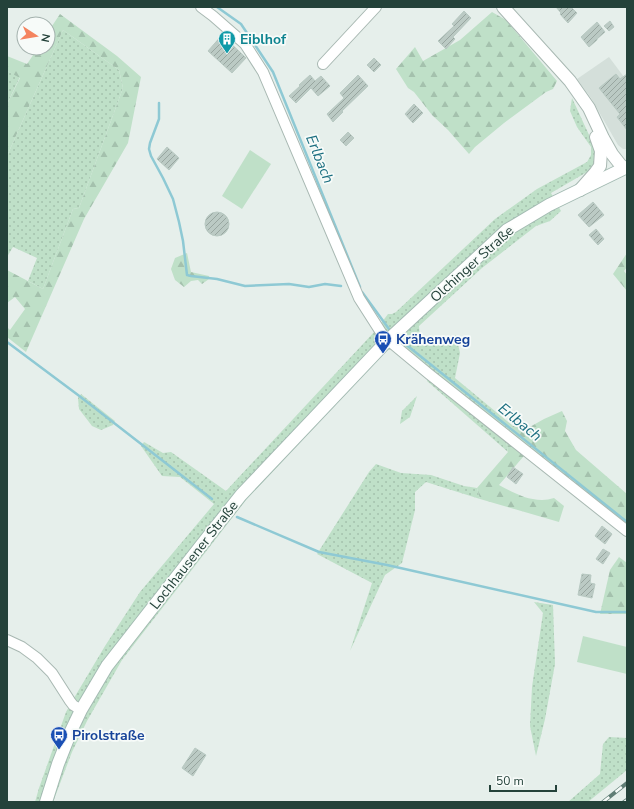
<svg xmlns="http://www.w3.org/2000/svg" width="634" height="809" viewBox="0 0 634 809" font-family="'Nunito Sans',sans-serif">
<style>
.built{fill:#d4dfda}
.green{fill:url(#green-dots)}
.forest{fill:url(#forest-firs)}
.pitch{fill:#bfe0c8}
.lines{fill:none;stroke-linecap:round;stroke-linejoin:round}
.stream{stroke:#8ec9d4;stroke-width:2.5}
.building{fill:url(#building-hatch);stroke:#b8c9c2}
.minor-casing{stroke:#a8b8b2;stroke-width:12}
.tertiary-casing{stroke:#a8b8b2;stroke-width:14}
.secondary-casing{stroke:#a4bbb3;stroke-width:14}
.minor{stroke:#fff;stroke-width:10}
.tertiary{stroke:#fff;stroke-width:12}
.secondary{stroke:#fff;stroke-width:12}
.rail-casing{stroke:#5f7d75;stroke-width:4}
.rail{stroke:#f7fbf9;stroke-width:2.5;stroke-dasharray:8;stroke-linecap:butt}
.labels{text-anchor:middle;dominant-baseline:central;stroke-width:3.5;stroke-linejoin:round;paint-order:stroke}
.culture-label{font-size:14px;font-weight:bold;fill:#0d838f;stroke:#f7fbf9;text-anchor:start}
.street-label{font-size:14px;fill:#24423a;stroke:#f7fbf9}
.transit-label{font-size:14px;font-weight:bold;fill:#164399;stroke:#f7fbf9;text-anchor:start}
.water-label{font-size:15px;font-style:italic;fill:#1c6f80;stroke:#f7fbf9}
</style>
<defs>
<pattern id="green-dots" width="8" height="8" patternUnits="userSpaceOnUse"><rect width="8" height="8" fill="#bfe0c8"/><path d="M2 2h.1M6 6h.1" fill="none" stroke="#a4c1ad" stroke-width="1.8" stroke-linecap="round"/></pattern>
<pattern id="forest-firs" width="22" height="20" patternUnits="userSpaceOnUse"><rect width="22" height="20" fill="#bfe0c8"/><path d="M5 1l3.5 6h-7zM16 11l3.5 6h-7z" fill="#a4c1ad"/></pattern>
<pattern id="building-hatch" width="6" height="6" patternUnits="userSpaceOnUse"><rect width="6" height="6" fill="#bbcac4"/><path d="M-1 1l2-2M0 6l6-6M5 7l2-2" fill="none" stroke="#98a6a0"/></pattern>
</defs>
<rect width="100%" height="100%" fill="#e6efeb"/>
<path class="built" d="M609,57l18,24v68h-4l-5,-4 -27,-47 -14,-19z"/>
<g class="green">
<path d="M63,30l56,40 4,18 -44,120 -6,1 -30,80 -15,-8 9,-23 -24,-11 -6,10v-101z"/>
<path d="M7,71l13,6 -13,27z"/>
<path d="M572,98l24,52 -2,18 -43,25 10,18 -11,10 -14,5 -54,42 -63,58 1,12 4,8 32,-11 4,18 -5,25 58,48 -6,7 -116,-84 -5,2 -140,149 -124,160 -35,61 -15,31 -19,50h-18l4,-14 27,-76 8,-14 31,-52 35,-54 74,-88 -34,-27 -18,-1 -21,-30 3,-4 19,11 8,-1 55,39 150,-161 12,-16h4l4,-2 99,-93 42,-30 50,-27 4,-7v-8l-14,-20 -7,-16z"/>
<path d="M429,374l76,61 3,17 -81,-71z"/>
<path d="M81,394l34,27 -2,4 -12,5 -9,-4 -13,-17 -1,-11z"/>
<path d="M417,396l-7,21 -10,7 2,-13z"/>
<path d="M376,464l25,9 30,2 33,11 13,2 3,11 -54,-17 -11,10v18l-13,53 -17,12 -35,76 22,-68 -55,-29 52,-82z"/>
<path d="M534,602l19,3 2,59 -10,55 -9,37 -6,-30 2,-39 11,-74z"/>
<path d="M609,737l18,1v32l-39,32h-20l32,-28 3,-30z"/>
</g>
<g class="forest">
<path d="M492,12l14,8 51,61 -4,8 -7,3 -42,31 -29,24 -6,7 -21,-24 -16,-15 -18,-23 -6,-4 -12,-19 19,-22 8,14 37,-21z"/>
<path d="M60,14l57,42 24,21 -13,66 -44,76 -58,133 -19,-15v-10l3,3 15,-21 -10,-12 -8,6v-33l36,19 30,-80 6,-1 44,-120 -4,-18 -56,-40 -56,126v-52l13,-26 -13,-7v-15l20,8 11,-16h10v-16z"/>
<path d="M187,253l4,19 18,4v3l-7,5 -4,-4 -7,1 -7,6 -9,-7 -4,-11 4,-11z"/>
<path d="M627,253v14l-3,4 3,4v16l-14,-17z"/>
<path d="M562,411l5,10 -2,10 11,19 51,44v34l-98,-78 -30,35c13,7 27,15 43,15 4,0 8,-1 12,-2l10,8 -5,16 -79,-23 -3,-11 31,-36 -3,-17 8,-9 15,2 16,-9z"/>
<path d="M619,557l8,6v51h-27l10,-44z"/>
</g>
<g class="pitch">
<path d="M250,150l21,14 -29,45 -20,-13z"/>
<path d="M583,636l44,11v27l-50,-12z"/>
</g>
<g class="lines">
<g class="stream">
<path d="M217,7l24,17 32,48 87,215"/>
<path d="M159,103v16l-9,24 -1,6 2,7 12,22 10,21 6,23 4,19 4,34 4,1 26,3 28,7 44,-2 20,3 16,-3 16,2"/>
<path d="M362,292l27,37"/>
<path d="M399,339l228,183"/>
<path d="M7,342l71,53 134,104"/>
<path d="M237,517l82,35 68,13 209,47h31"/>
</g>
</g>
<g class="building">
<path d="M556,7h15l6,6 -9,10 -8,-9 1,-1z"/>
<path d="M464,11l7,7 -18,19 2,2 -9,10 -8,-8 16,-15 -2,-2z"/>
<path d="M610,21l4,6 -5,4 -5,-5z"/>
<path d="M597,22l8,10 -8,7v1l-8,7 -8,-10z"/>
<path d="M222,35l24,23 -14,15 -24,-22z"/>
<path d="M374,58l7,7 -7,7 -7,-7z"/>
<path d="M616,74l4,5 7,-5v56l-10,-13 3,-3 -21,-26z"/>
<path d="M310,75l5,6 6,-5 9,10 -12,10 -7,-8 -15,15 -7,-7 11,-10 -1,-1z"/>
<path d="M358,75l10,11 -26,25 1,1 -10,10 -6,-8 17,-16 -4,-5z"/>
<path d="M414,104l9,9 -10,10 -8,-9z"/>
<path d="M348,132l6,6 -8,8 -6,-6z"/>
<path d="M167,147l12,11 -10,12 -12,-11z"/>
<path d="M593,202l11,13 -15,12 -11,-12z"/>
<circle cx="217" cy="224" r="12"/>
<path d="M596,229l8,10 -6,6 -9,-10z"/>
<path d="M513,467l10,7 -7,10 -9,-7z"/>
<path d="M602,526l10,8 -7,10 -10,-8z"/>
<path d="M603,549l7,4 -7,11 -7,-5z"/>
<path d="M582,574l9,1 -1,8 5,1 -3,14 -14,-3z"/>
<path d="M195,748l11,7 -13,21 -11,-8z"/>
</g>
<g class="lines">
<g class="minor-casing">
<g id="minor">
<path d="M201,7l12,9 32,28 18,28 96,226 23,36 6,6 41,34 198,157"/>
<path d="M323,64l53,-57"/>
<path d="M7,640l15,7 15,11 15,15 18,28 3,4 8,5"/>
</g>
</g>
<g class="tertiary-casing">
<g id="tertiary">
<path d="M503,7l67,74 19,27 14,30 9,16 11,14"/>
<path d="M580,190l15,-17 5,-7 1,-15 -5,-14"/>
</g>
</g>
<g class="secondary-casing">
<path id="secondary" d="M46,802l12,-38 13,-33 10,-21 26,-44 96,-123 38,-48 147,-155 119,-110 42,-25 78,-38"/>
</g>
<use href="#minor" class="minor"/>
<use href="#tertiary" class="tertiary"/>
<use href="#secondary" class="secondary"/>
<g class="rail-casing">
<g id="rail">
<path d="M603,802l24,-19"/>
<path d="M624,802l3,-2"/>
</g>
</g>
<use href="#rail" class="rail"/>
</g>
<defs>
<g id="building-pin" transform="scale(0.9)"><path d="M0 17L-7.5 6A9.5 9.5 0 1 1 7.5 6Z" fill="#0f9aa8" stroke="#f7fbf9"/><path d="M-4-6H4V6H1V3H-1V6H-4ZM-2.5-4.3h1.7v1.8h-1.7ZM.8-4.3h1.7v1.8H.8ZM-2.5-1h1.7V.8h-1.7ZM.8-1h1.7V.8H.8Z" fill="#fff"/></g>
<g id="bus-pin" transform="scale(0.9)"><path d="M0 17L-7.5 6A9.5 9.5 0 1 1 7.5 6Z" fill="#1a4fb4" stroke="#f7fbf9"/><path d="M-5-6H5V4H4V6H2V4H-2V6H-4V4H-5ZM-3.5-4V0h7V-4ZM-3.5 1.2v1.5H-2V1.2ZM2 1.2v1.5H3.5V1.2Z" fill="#fff"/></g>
</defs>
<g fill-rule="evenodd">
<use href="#building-pin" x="227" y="39"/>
<use href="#bus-pin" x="383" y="339"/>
<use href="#bus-pin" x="59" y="735"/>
</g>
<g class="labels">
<g class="culture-label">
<text x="240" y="39">Eiblhof</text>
</g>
<g class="street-label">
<text transform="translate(472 264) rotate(-42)">Olchinger Straße</text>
<text transform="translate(194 555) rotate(-52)">Lochhausener Straße</text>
</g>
<g class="transit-label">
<text x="396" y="339">Krähenweg</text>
<text x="72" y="735">Pirolstraße</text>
</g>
<g class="water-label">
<text transform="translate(320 159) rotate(68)">Erlbach</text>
<text transform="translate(520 422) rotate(39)">Erlbach</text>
</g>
</g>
<rect width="634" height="809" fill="none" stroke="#24423a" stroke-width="16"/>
<g transform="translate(36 36) rotate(102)"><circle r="19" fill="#f7fbf9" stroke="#a3b1ad"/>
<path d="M0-3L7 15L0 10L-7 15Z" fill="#f4845f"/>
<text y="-6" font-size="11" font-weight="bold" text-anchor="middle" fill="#24423a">N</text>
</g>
<path d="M490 785v6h66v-6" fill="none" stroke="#24423a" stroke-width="2"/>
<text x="496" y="785" font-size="12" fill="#24423a" stroke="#f7fbf9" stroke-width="3" paint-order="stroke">50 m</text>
</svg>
